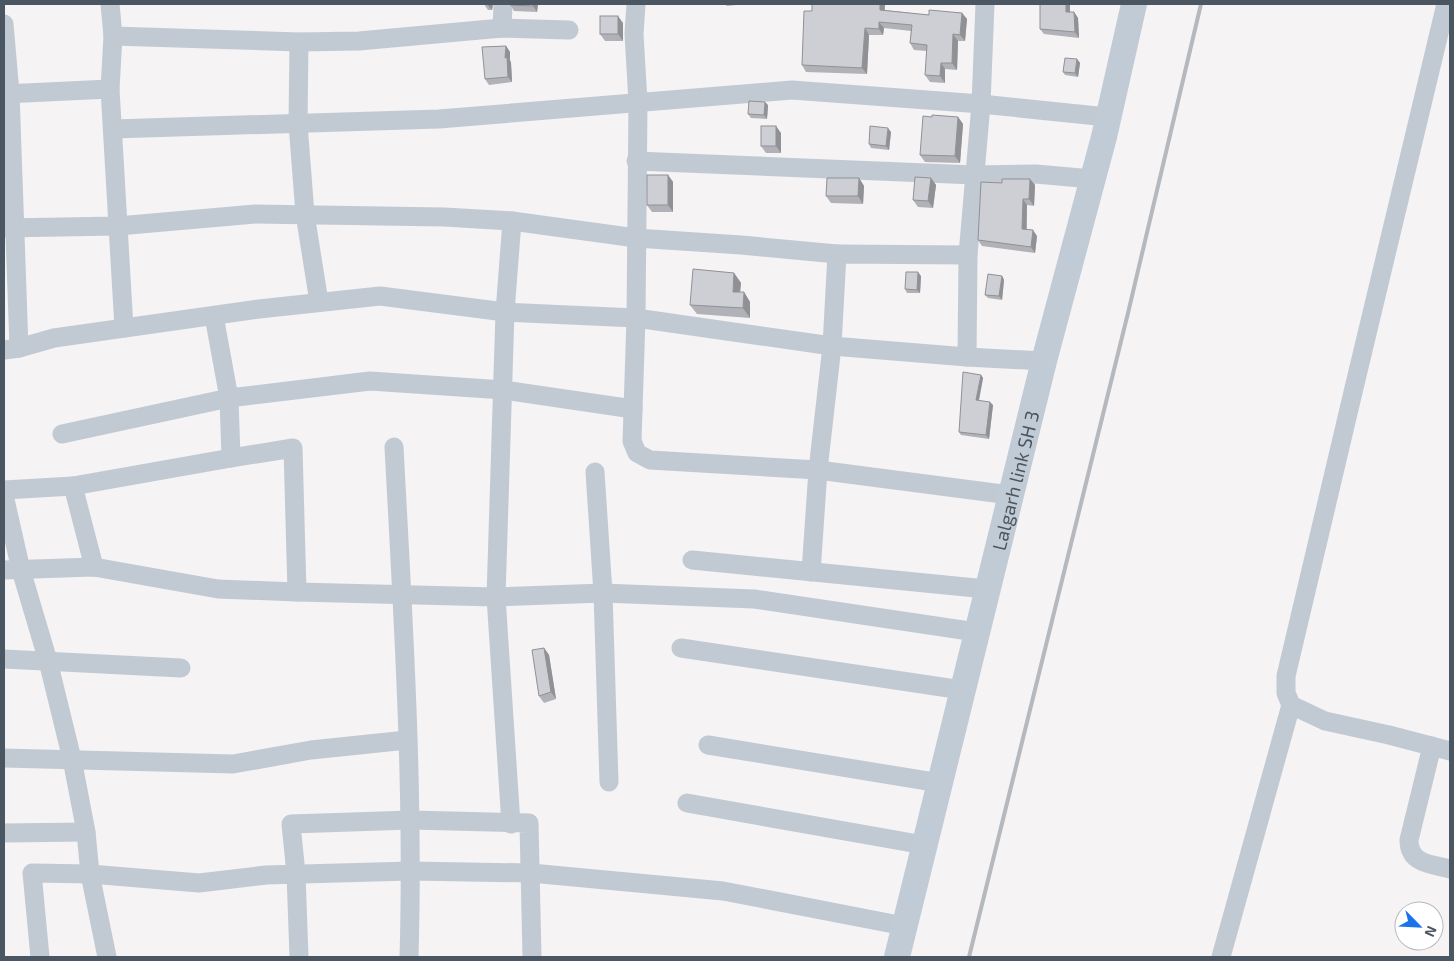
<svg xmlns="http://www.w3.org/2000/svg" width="1454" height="961" viewBox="0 0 1454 961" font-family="'Exo 2',sans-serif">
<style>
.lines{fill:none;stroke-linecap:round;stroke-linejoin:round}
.street{stroke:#c1cad2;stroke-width:19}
.secondary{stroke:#c1cbd6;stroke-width:26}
.rail{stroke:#b5b8bd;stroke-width:4}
.wall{fill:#b0b2b7}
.shaded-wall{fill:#909195}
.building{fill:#cdcfd5;stroke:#909195}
.labels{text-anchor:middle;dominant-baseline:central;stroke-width:4.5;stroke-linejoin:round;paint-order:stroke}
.street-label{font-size:19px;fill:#4a5661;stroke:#fff}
</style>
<rect width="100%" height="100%" fill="#f5f3f3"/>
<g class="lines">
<g class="street">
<path d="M110,4l3,32 -3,53 14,239"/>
<path d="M636,4l-2,30 4,68 -2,216 -4,123 5,12 13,7 168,10 192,25"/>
<path d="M1446,4l-92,384 -68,288v17l5,12 34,16 64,14 61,16"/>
<path d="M4,24l6,69 9,255"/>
<path d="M502,28l1,-24"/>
<path d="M113,36l186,6 60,-1 143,-13 67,2"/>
<path d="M299,42l-1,82 7,90 14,88"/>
<path d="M4,94l106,-5"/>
<path d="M113,129l326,-10 353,-29 189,14 126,13"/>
<path d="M636,161l339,14 61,-1 56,5"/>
<path d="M4,228l114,-2 137,-12 189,3 68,4 124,17 105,7 96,9"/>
<path d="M214,316l15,82 2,60"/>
<path d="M4,350l15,-2 35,-10 205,-29 121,-13 125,16 131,6 196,28 135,11 77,4"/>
<path d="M967,357l1,-102 13,-151 4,-100"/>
<path d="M62,434l167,-36 141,-17 134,9 129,19"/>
<path d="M394,447c9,170 20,340 15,510"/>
<path d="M595,472l8,121 6,189"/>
<path d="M73,486l21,81"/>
<path d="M4,490l69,-4 158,-28 62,-10 4,144"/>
<path d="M4,495l17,75 27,91 24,98 14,73 4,42 17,83"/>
<path d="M692,560l294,29"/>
<path d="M4,570l90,-3 124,22 79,3 199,5 107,-4 151,6 222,33"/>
<path d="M811,572l7,-102 14,-124 5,-92 131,1"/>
<path d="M681,648l281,42"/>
<path d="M4,659l177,9"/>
<path d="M708,745l232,38"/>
<path d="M1432,746l-23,94c0,24 22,24 41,29"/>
<path d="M4,758l229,6 78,-14 96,-10"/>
<path d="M687,803l237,42"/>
<path d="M511,824l-15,-227 9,-285 7,-91"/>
<path d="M4,833l82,-1"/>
<path d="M40,957l-8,-84 58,1 109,9 67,-8 145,-4 120,2 192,18 181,35"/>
<path d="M299,957l-3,-83 -5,-50 120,-4 118,3 3,134"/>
<path d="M1221,957l70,-252"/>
</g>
<path class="secondary" id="s1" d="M897,957l147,-596 60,-224 30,-133"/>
<path class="rail" d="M969,957l159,-644 73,-309"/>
</g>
<g class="wall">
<path d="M484,4h9l-1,6h-4z"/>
<path d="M510,4h28l-1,8 -23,-1z"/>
<path d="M725,4h20l-18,2z"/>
<path d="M812,4h73v6l44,5 33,-2 5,6 -2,22h-7l-1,29 -12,-1v14l-15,-1 -5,-7 2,-24 -13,-1 -4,-7 1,-12 -27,-3 -1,7h-14l-2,39 -61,-2 -4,-7 10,-54z"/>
<path d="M1040,4h30v8h4l4,6 1,20 -35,-4 -4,-5z"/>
<path d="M623,23v18h-18l-5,-7z"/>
<path d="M506,46l4,6v8l1,3 1,19 -23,3 -4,-6z"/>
<path d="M1077,59l3,4 -2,14 -13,-2 -2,-3z"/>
<path d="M768,105l-1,14 -16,-1 -3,-4z"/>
<path d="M932,117h26l5,7 -3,39 -35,-1 -5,-7z"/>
<path d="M891,132l-2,18 -18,-2 -2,-4z"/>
<path d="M781,133v20h-15l-5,-7z"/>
<path d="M668,175l5,7v30h-21l-5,-7z"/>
<path d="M859,178l5,8 -1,18 -32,-1 -5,-7z"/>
<path d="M931,178l5,7 -3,23 -15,-1 -5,-7z"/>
<path d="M1030,179l5,6 -1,21 -7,-1v24l10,7 -2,17 -53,-7 -4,-6 24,-57z"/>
<path d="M734,273l7,10 -1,9h4l6,10v16l-53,-4 -7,-9z"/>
<path d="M921,276l-1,17h-13l-2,-4z"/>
<path d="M1002,276l2,4 -2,20 -14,-2 -3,-3z"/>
<path d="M981,375l2,3 -4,23 14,4 -4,34 -28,-4 -2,-3z"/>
<path d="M544,648l5,7 7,44 -12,4 -5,-7z"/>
</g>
<g class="shaded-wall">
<path d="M487,4h6l-1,6z"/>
<path d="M533,4h5l-1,8 -4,-6z"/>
<path d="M880,4h5l-1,12 -4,-6z"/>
<path d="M1066,4h4v13l-4,-5z"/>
<path d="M1074,12l4,6 1,20 -4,-6z"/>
<path d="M962,13l5,6 -2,22 -5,-6z"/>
<path d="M618,16l5,7v18l-5,-7z"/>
<path d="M879,22l5,6 -1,7 -4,-6z"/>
<path d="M865,28l4,7 -2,39 -5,-6z"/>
<path d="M953,34l5,7 -1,29 -5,-7z"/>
<path d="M506,46l4,6v8l1,3 1,19 -4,-5 -3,-19z"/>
<path d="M1077,59l3,4 -2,14 -3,-4z"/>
<path d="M941,63l4,6v14l-5,-7z"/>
<path d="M765,102l3,3 -1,14 -3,-4z"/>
<path d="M958,117l5,7 -3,39 -5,-7z"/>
<path d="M776,126l5,7v20l-5,-7z"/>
<path d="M888,128l3,4 -2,18 -3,-4z"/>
<path d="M668,175l5,7v30l-5,-7z"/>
<path d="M859,178l5,8 -1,18 -5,-8z"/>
<path d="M931,178l5,7 -3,23 -5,-7z"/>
<path d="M1030,179l5,6 -1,21 -5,-7z"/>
<path d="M1023,199l4,6 -1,30 -4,-6z"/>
<path d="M1033,230l4,6 -2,17 -4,-6z"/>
<path d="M918,272l3,4 -1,17 -3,-3z"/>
<path d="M734,273l7,10 -2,19 -6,-10z"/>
<path d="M1002,276l2,4 -2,20 -3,-4z"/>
<path d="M744,292l6,10v16l-7,-10z"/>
<path d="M981,375l2,3 -5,26 -2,-4z"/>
<path d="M990,402l3,3 -4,34 -3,-4z"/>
<path d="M544,648l5,7 7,44 -5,-7z"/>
</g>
<g class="building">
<path d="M510,4h23v2l-23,-1z"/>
<path d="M812,4h68v6l49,5v-5l33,3 -2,22 -7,-1 -1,29h-11l-1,13 -15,-1 2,-30 -17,-2 2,-18 -33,-3v7l-14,-1 -3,40 -60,-3 2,-54h8z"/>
<path d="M1040,4h26v8h8l1,20 -35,-3z"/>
<rect x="600" y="16" width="18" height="18"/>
<path d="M506,46l-1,12 2,-1 1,20 -23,2 -3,-32z"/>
<path d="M1065,58l12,1 -2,14 -12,-1z"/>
<path d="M749,101l16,1 -1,13 -16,-1z"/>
<path d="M932,115l26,2 -3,39 -35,-1 3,-39 9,1z"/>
<rect x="761" y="126" width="15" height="20"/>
<path d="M870,126l18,2 -2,18 -17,-2z"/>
<rect x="647" y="175" width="21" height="30"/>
<path d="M915,177l16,1 -3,23 -15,-1z"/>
<path d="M827,178h32l-1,18h-32z"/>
<path d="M1002,179h28l-1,20h-6l-1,30 11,1 -2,17 -53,-7 3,-58 21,1z"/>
<path d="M693,269l41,4 -1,19h11l-1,16 -53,-3z"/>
<path d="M906,272h12l-1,18 -12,-1z"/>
<path d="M988,274l14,2 -3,20 -14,-1z"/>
<path d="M963,372l18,3 -5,25 14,2 -4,33 -27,-3z"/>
<path d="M544,648l7,44 -12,4 -7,-46z"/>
</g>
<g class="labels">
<g class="street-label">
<text stroke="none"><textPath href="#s1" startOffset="491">Lalgarh link SH 3</textPath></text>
</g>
</g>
<rect width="1454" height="961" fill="none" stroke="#4a5661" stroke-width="10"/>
<g transform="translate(1419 926) rotate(114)"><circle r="24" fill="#ffffff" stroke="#b7bbc0"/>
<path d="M0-4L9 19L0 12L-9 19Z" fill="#1a73e8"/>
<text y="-8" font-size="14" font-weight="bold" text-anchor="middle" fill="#4a5661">N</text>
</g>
</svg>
